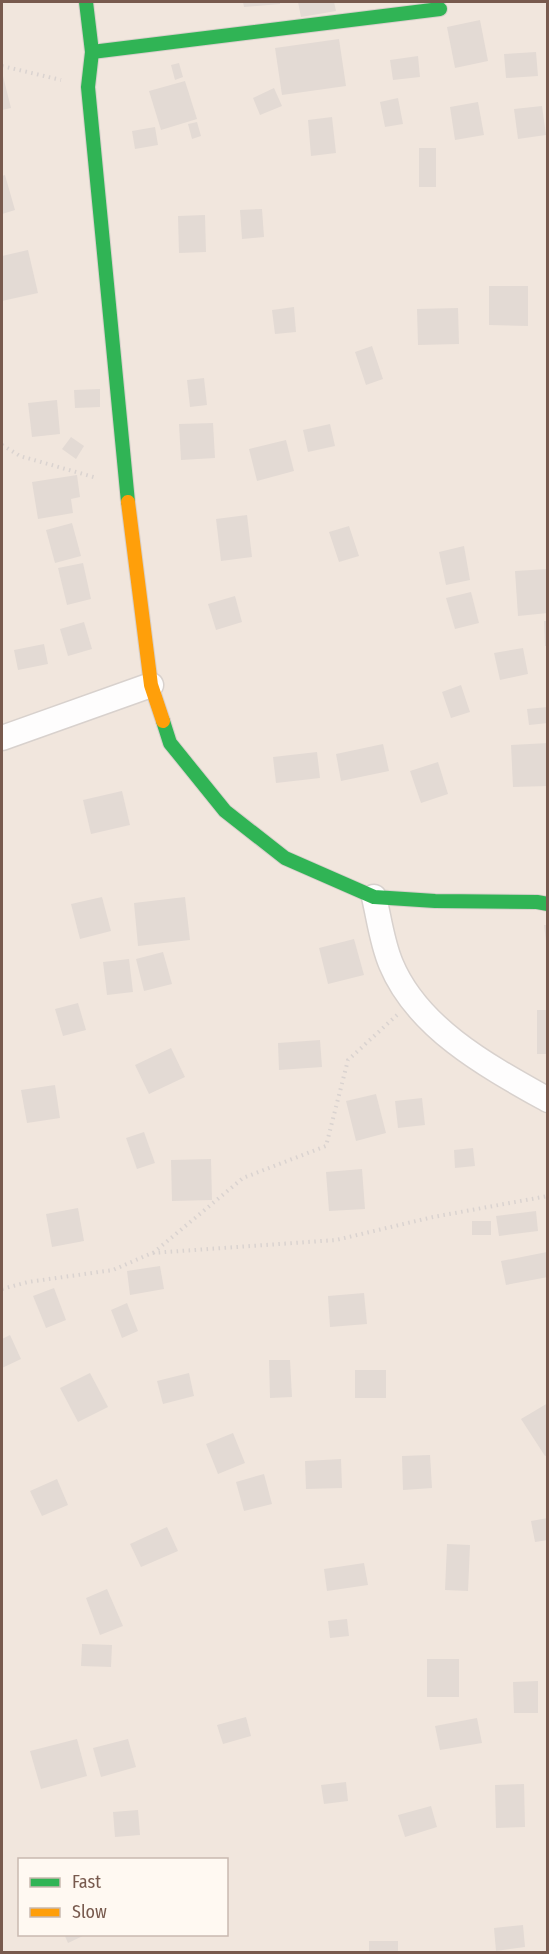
<svg xmlns="http://www.w3.org/2000/svg" width="549" height="1954" viewBox="0 0 549 1954" font-family="'Fira Sans Condensed',sans-serif">
<style>
.residential{fill:#f1e6dd;fill-rule:evenodd}
.building{fill:#e3dad4}
.lines{fill:none;stroke-linecap:round;stroke-linejoin:round}
.street-casing{stroke:#d8d1cd;stroke-width:27}
.fast-casing{stroke:#d8d0cb;stroke-width:16}
.slow-casing{stroke:#d8d0cb;stroke-width:16}
.path{stroke:#dad3d0;stroke-width:4;stroke-dasharray:1.5 4.5;stroke-linecap:butt}
.street{stroke:#fefdfd;stroke-width:24}
.fast{stroke:#30b455;stroke-width:14}
.slow{stroke:#ff9f0a;stroke-width:14}
</style>
<rect width="100%" height="100%" fill="#f8f4ef"/>
<path class="residential" d="M2,2h545v1950h-545zM20,1860h206v74h-206z"/>
<g class="building">
<path d="M243,2h37v2l-36,3z"/>
<path d="M298,2h36l2,9 -35,6z"/>
<path d="M480,20l8,41 -33,7 -8,-41z"/>
<path d="M339,39l7,47 -64,9 -7,-47z"/>
<path d="M536,52l2,24 -32,2 -2,-24z"/>
<path d="M418,56l2,21 -27,3 -3,-20z"/>
<path d="M179,63l4,14 -8,3 -4,-15z"/>
<path d="M2,72l9,36 -9,2z"/>
<path d="M185,81l12,38 -36,11 -12,-39z"/>
<path d="M274,88l8,18 -22,9 -7,-17z"/>
<path d="M398,98l5,26 -18,3 -5,-25z"/>
<path d="M478,102l6,33 -29,5 -5,-33z"/>
<path d="M542,106l4,29 -28,4 -4,-30z"/>
<path d="M332,117l4,36 -25,3 -3,-36z"/>
<path d="M197,122l4,14 -9,3 -4,-15z"/>
<path d="M155,127l3,18 -23,4 -3,-18z"/>
<rect x="419" y="148" width="17" height="39"/>
<path d="M5,175l10,35 -13,4v-38z"/>
<path d="M262,209l2,28 -22,2 -2,-29z"/>
<path d="M205,215l1,37 -27,1 -1,-37z"/>
<path d="M28,250l10,43 -36,8v-45z"/>
<path d="M489,286h39v40l-39,-1z"/>
<path d="M294,307l2,25 -21,2 -3,-24z"/>
<path d="M458,308l1,36 -41,1 -1,-36z"/>
<path d="M372,346l11,33 -17,6 -11,-33z"/>
<path d="M204,378l3,27 -17,2 -3,-27z"/>
<path d="M100,389v18l-25,1 -1,-18z"/>
<path d="M57,400l3,34 -28,3 -4,-34z"/>
<path d="M213,423l2,35 -34,2 -2,-36z"/>
<path d="M330,424l5,22 -27,6 -5,-22z"/>
<path d="M71,437l13,9 -8,13 -14,-10z"/>
<path d="M286,440l8,31 -37,10 -8,-32z"/>
<path d="M77,475l3,22 -9,2 2,14 -35,6 -6,-37z"/>
<path d="M247,515l5,42 -31,4 -5,-42z"/>
<path d="M72,523l9,33 -26,7 -9,-33z"/>
<path d="M349,526l10,30 -20,6 -10,-30z"/>
<path d="M464,546l6,34 -24,5 -7,-33z"/>
<path d="M83,563l8,36 -24,6 -9,-37z"/>
<path d="M548,569v44l-30,3 -3,-45z"/>
<path d="M471,592l8,31 -24,6 -9,-31z"/>
<path d="M235,596l7,26 -26,8 -8,-26z"/>
<path d="M544,621h4v25h-3z"/>
<path d="M84,622l8,27 -24,7 -8,-27z"/>
<path d="M44,644l4,20 -30,6 -4,-20z"/>
<path d="M523,648l5,26 -28,6 -6,-27z"/>
<path d="M461,685l9,27 -19,6 -9,-26z"/>
<path d="M548,707v16l-19,2 -2,-16z"/>
<path d="M548,743v43l-35,1 -2,-42z"/>
<path d="M383,744l6,27 -48,10 -5,-27z"/>
<path d="M317,752l3,26 -44,5 -3,-26z"/>
<path d="M438,762l10,32 -27,9 -11,-32z"/>
<path d="M122,791l8,34 -39,9 -8,-34z"/>
<path d="M102,897l9,34 -31,8 -9,-35z"/>
<path d="M185,897l5,43 -52,6 -4,-43z"/>
<path d="M544,925h4v16h-2z"/>
<path d="M354,939l10,36 -36,9 -9,-36z"/>
<path d="M163,952l9,32 -28,7 -8,-32z"/>
<path d="M129,959l4,33 -26,3 -4,-33z"/>
<path d="M78,1003l8,27 -23,6 -8,-27z"/>
<rect x="537" y="1010" width="11" height="44"/>
<path d="M320,1040l2,27 -43,3 -1,-27z"/>
<path d="M171,1048l14,29 -36,17 -14,-29z"/>
<path d="M55,1085l5,33 -33,5 -6,-33z"/>
<path d="M376,1094l10,39 -30,8 -10,-40z"/>
<path d="M422,1098l3,27 -27,3 -3,-27z"/>
<path d="M144,1132l11,31 -18,6 -11,-31z"/>
<path d="M473,1148l2,18 -20,2 -1,-18z"/>
<path d="M211,1159l1,41 -40,1 -1,-41z"/>
<path d="M362,1169l3,40 -36,2 -3,-39z"/>
<path d="M78,1208l6,33 -32,6 -6,-33z"/>
<path d="M536,1211l2,20 -39,5 -3,-20z"/>
<rect x="472" y="1221" width="19" height="14"/>
<path d="M547,1252l1,25 -42,8 -5,-24z"/>
<path d="M160,1266l4,23 -34,6 -3,-24z"/>
<path d="M54,1288l12,32 -20,8 -13,-32z"/>
<path d="M364,1293l3,31 -37,3 -2,-31z"/>
<path d="M127,1303l11,28 -16,7 -11,-28z"/>
<path d="M10,1335l11,24 -19,9v-29z"/>
<path d="M269,1360h21l2,37 -22,1z"/>
<rect x="355" y="1370" width="31" height="28"/>
<path d="M90,1373l18,34 -30,15 -18,-34z"/>
<path d="M189,1373l5,23 -31,8 -6,-23z"/>
<path d="M548,1403v52l-3,1 -24,-37z"/>
<path d="M233,1433l12,30 -27,11 -12,-30z"/>
<path d="M430,1455l2,33 -29,2 -1,-34z"/>
<path d="M341,1459l1,29 -36,1 -1,-28z"/>
<path d="M264,1474l8,30 -28,7 -8,-29z"/>
<path d="M57,1479l11,26 -26,11 -12,-25z"/>
<path d="M548,1518v22l-13,2 -4,-21z"/>
<path d="M167,1527l11,24 -37,16 -11,-23z"/>
<path d="M447,1544l23,1 -2,46 -23,-1z"/>
<path d="M364,1563l4,22 -41,6 -3,-22z"/>
<path d="M107,1589l16,37 -23,9 -14,-37z"/>
<path d="M347,1619l2,17 -19,2 -2,-17z"/>
<path d="M82,1644l30,1 -1,22 -30,-1z"/>
<rect x="427" y="1659" width="32" height="38"/>
<path d="M538,1681v32h-24l-1,-31z"/>
<path d="M246,1717l5,19 -28,8 -6,-19z"/>
<path d="M477,1718l5,25 -42,7 -5,-24z"/>
<path d="M77,1739l10,37 -46,13 -11,-38z"/>
<path d="M128,1739l8,28 -35,10 -8,-29z"/>
<path d="M346,1782l2,19 -24,3 -3,-19z"/>
<path d="M524,1784l1,43 -29,1 -1,-43z"/>
<path d="M431,1806l6,21 -32,10 -7,-22z"/>
<path d="M138,1810l2,25 -25,2 -2,-25z"/>
<path d="M523,1925l2,22 -29,4 -2,-23z"/>
<path d="M64,1934h23l-19,9z"/>
<rect x="369" y="1941" width="29" height="11"/>
</g>
<g class="lines">
<g class="street-casing">
<g id="street">
<path d="M2,738l149,-53"/>
<path d="M374,897c5,21 8,46 17,67 27,65 98,103 157,136"/>
</g>
</g>
<g class="fast-casing">
<g id="fast">
<path d="M86,2l6,50 -4,35 40,415"/>
<path d="M92,52l348,-43"/>
<path d="M163,721l7,22 55,68 60,47 89,39 61,4 102,1 11,2"/>
</g>
</g>
<g class="slow-casing">
<path id="slow" d="M128,502l23,183 12,36"/>
</g>
<g class="path">
<path d="M2,66l59,14"/>
<path d="M2,445l18,11 77,22"/>
<path d="M153,1253l90,-75 83,-32 22,-86 49,-45"/>
<path d="M2,1289l26,-7 85,-12 39,-17 184,-13 97,-23 115,-21"/>
</g>
<use href="#street" class="street"/>
<use href="#fast" class="fast"/>
<use href="#slow" class="slow"/>
</g>
<rect width="549" height="1954" fill="none" stroke="#785a4e" stroke-width="6"/>
<rect x="18" y="1858" width="210" height="78" fill="#fff9f2" stroke="#c9b9b0" stroke-width="1.5"/>
<rect x="30" y="1878" width="30" height="9" fill="#30b455" stroke="#c9b9b0" stroke-width="1.5"/>
<text x="72" y="1888" font-size="18" fill="#785a4e">Fast</text>
<rect x="30" y="1908" width="30" height="9" fill="#ff9f0a" stroke="#c9b9b0" stroke-width="1.5"/>
<text x="72" y="1918" font-size="18" fill="#785a4e">Slow</text>
</svg>
